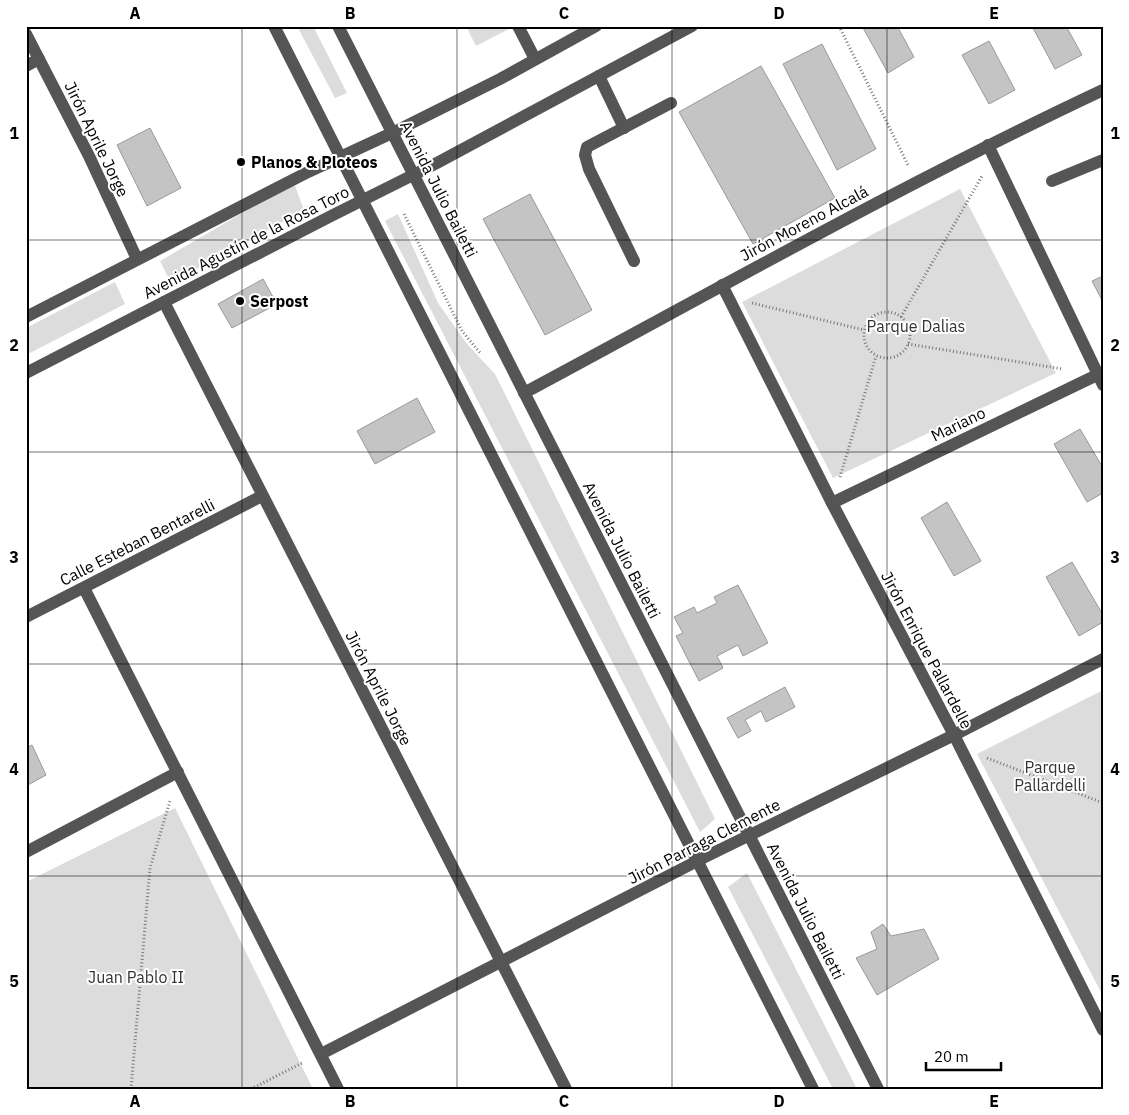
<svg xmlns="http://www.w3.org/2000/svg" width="1129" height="1115" viewBox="0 0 1129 1115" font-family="'IBM Plex Sans',sans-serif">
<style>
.green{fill:#dcdcdc}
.building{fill:#c4c4c4;stroke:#999}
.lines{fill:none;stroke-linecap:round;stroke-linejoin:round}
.path{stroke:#777;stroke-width:3;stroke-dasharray:1 2.5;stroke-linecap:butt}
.minor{stroke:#555;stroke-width:12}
.grid{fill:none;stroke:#000;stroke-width:1;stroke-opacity:0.55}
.poi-dot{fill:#000;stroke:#fff;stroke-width:2}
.labels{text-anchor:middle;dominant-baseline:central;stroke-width:4;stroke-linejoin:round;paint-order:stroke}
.street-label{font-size:16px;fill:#000;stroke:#fff}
.poi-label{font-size:16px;font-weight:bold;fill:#000;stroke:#fff;text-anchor:start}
.park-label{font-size:16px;fill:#333;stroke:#fff}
.neatline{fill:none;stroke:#000;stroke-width:2}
.grid-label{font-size:16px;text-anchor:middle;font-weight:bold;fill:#000}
</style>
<rect width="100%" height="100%" fill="#fff"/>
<g class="green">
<path d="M297,26h16l34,67 -12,5z"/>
<path d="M466,26h49l-39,20z"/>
<path d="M294,183l10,27 -133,73 -11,-22z"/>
<path d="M960,189l96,184 -223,105 -91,-176z"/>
<path d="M398,214l40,89 29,41 28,30 220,445 -15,13 -315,-611z"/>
<path d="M115,282l10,22 -99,51v-27z"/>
<path d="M1103,690v306l-126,-242z"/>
<path d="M175,808l138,281h-287v-207z"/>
<path d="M747,873l110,216h-24l-105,-202z"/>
</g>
<g class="building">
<path d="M862,26h35l17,31 -26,16z"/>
<path d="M1032,26h34l16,29 -27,14z"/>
<path d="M989,41l26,49 -26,14 -27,-49z"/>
<path d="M822,44l54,105 -39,21 -54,-106z"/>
<path d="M761,66l74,132 -82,46 -74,-132z"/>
<path d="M150,128l31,60 -34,18 -30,-61z"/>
<path d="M530,194l62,116 -47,25 -62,-116z"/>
<path d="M1103,276v26l-11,-21z"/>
<path d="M263,279l14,25 -45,24 -14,-24z"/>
<path d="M417,398l18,34 -60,32 -18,-33z"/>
<path d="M1080,429l23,39v25l-16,9 -33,-58z"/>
<path d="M947,502l34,59 -27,15 -33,-58z"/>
<path d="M1072,562l31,53v7l-24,14 -33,-59z"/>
<path d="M738,585l30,58 -25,13 -5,-11 -21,11 6,12 -24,13 -23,-45 7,-3 -9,-16 20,-10 3,6 20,-10 -3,-6z"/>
<path d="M785,687l10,20 -29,15 -5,-11 -16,9 6,11 -13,7 -11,-20z"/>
<path d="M32,745l14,30 -20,11v-38z"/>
<path d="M883,924l8,12 33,-7 15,30 -62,36 -21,-37 21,-9 -6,-17z"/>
</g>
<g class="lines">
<g class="path">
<path d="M839,26l70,141"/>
<path d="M404,214l58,117 19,23"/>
<path d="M752,303l112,27"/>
<circle cx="887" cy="335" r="23"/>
<path d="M901,317l81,-141"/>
<path d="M908,344l155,25"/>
<path d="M840,477l36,-121"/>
<path d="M987,758l116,45"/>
<path d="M131,1089l19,-221 20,-67"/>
<path d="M251,1089l53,-27"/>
</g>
<g class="minor">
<path d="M274,26l539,1063"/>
<path d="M338,26l540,1063"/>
<path d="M518,26l17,33"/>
<path d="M26,34l63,122 48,103"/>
<path d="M26,66l13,-7"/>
<path d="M599,76l25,52"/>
<path d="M988,145l115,240"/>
<path d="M1052,181l51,-21"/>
<path d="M634,261l-45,-92 -4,-14 2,-8 84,-44"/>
<path d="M722,285l110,218 122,232 149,295"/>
<path d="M164,302l402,787"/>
<path d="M26,317l282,-145 84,-39 108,-54 96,-53"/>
<path d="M26,373l305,-157 104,-52 257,-138"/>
<path d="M524,393c192,-103 381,-210 579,-303"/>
<path d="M832,503l265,-128"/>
<path d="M84,588l254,501"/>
<path d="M26,617l236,-121"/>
<path d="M26,852l152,-80"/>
<path d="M321,1054l386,-198 247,-121 149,-76"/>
</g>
</g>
<path class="grid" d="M242,26v1063M457,26v1063M672,26v1063M887,26v1063M26,240h1077M26,452h1077M26,664h1077M26,876h1077"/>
<g class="poi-dot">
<circle cx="241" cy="162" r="5"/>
<circle cx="240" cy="301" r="5"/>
</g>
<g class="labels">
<g class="street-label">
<text transform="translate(97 139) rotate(64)">Jirón Aprile Jorge</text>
<text transform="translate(439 189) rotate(63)">Avenida Julio Bailetti</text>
<text transform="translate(804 223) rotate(-28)">Jirón Moreno Alcalá</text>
<text transform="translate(246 242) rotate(-27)">Avenida Agustín de la Rosa Toro</text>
<text transform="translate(958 424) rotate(-26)">Mariano</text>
<text transform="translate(137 542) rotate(-27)">Calle Esteban Bentarelli</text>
<text transform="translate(622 550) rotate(63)">Avenida Julio Bailetti</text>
<text transform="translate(927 650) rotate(62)">Jirón Enrique Pallardelle</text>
<text transform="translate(379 688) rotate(63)">Jirón Aprile Jorge</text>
<text transform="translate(704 841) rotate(-27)">Jirón Parraga Clemente</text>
<text transform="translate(806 911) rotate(63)">Avenida Julio Bailetti</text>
</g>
<g class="poi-label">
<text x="251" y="162">Planos &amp; Ploteos</text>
<text x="250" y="301">Serpost</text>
</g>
<g class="park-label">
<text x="916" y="326">Parque Dalias</text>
<text x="1050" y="767">Parque<tspan x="1050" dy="18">Pallardelli</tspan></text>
<text x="136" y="977">Juan Pablo II</text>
</g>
</g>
<rect width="1129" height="1115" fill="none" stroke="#ffffff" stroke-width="55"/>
<path d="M926 1062v8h75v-8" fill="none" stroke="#000000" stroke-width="2.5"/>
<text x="934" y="1062" font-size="15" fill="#000000" stroke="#ffffff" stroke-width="4" paint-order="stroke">20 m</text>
<rect x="28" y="28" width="1074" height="1060" class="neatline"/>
<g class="grid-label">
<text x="135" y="19">A</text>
<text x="350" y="19">B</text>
<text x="564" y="19">C</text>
<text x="779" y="19">D</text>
<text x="994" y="19">E</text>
<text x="14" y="139">1</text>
<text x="1115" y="139">1</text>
<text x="14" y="351">2</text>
<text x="1115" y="351">2</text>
<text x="14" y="563">3</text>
<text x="1115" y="563">3</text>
<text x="14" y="775">4</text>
<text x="1115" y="775">4</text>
<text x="14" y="987">5</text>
<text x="1115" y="987">5</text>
<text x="135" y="1107">A</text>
<text x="350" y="1107">B</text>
<text x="564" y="1107">C</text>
<text x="779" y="1107">D</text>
<text x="994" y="1107">E</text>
</g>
</svg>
